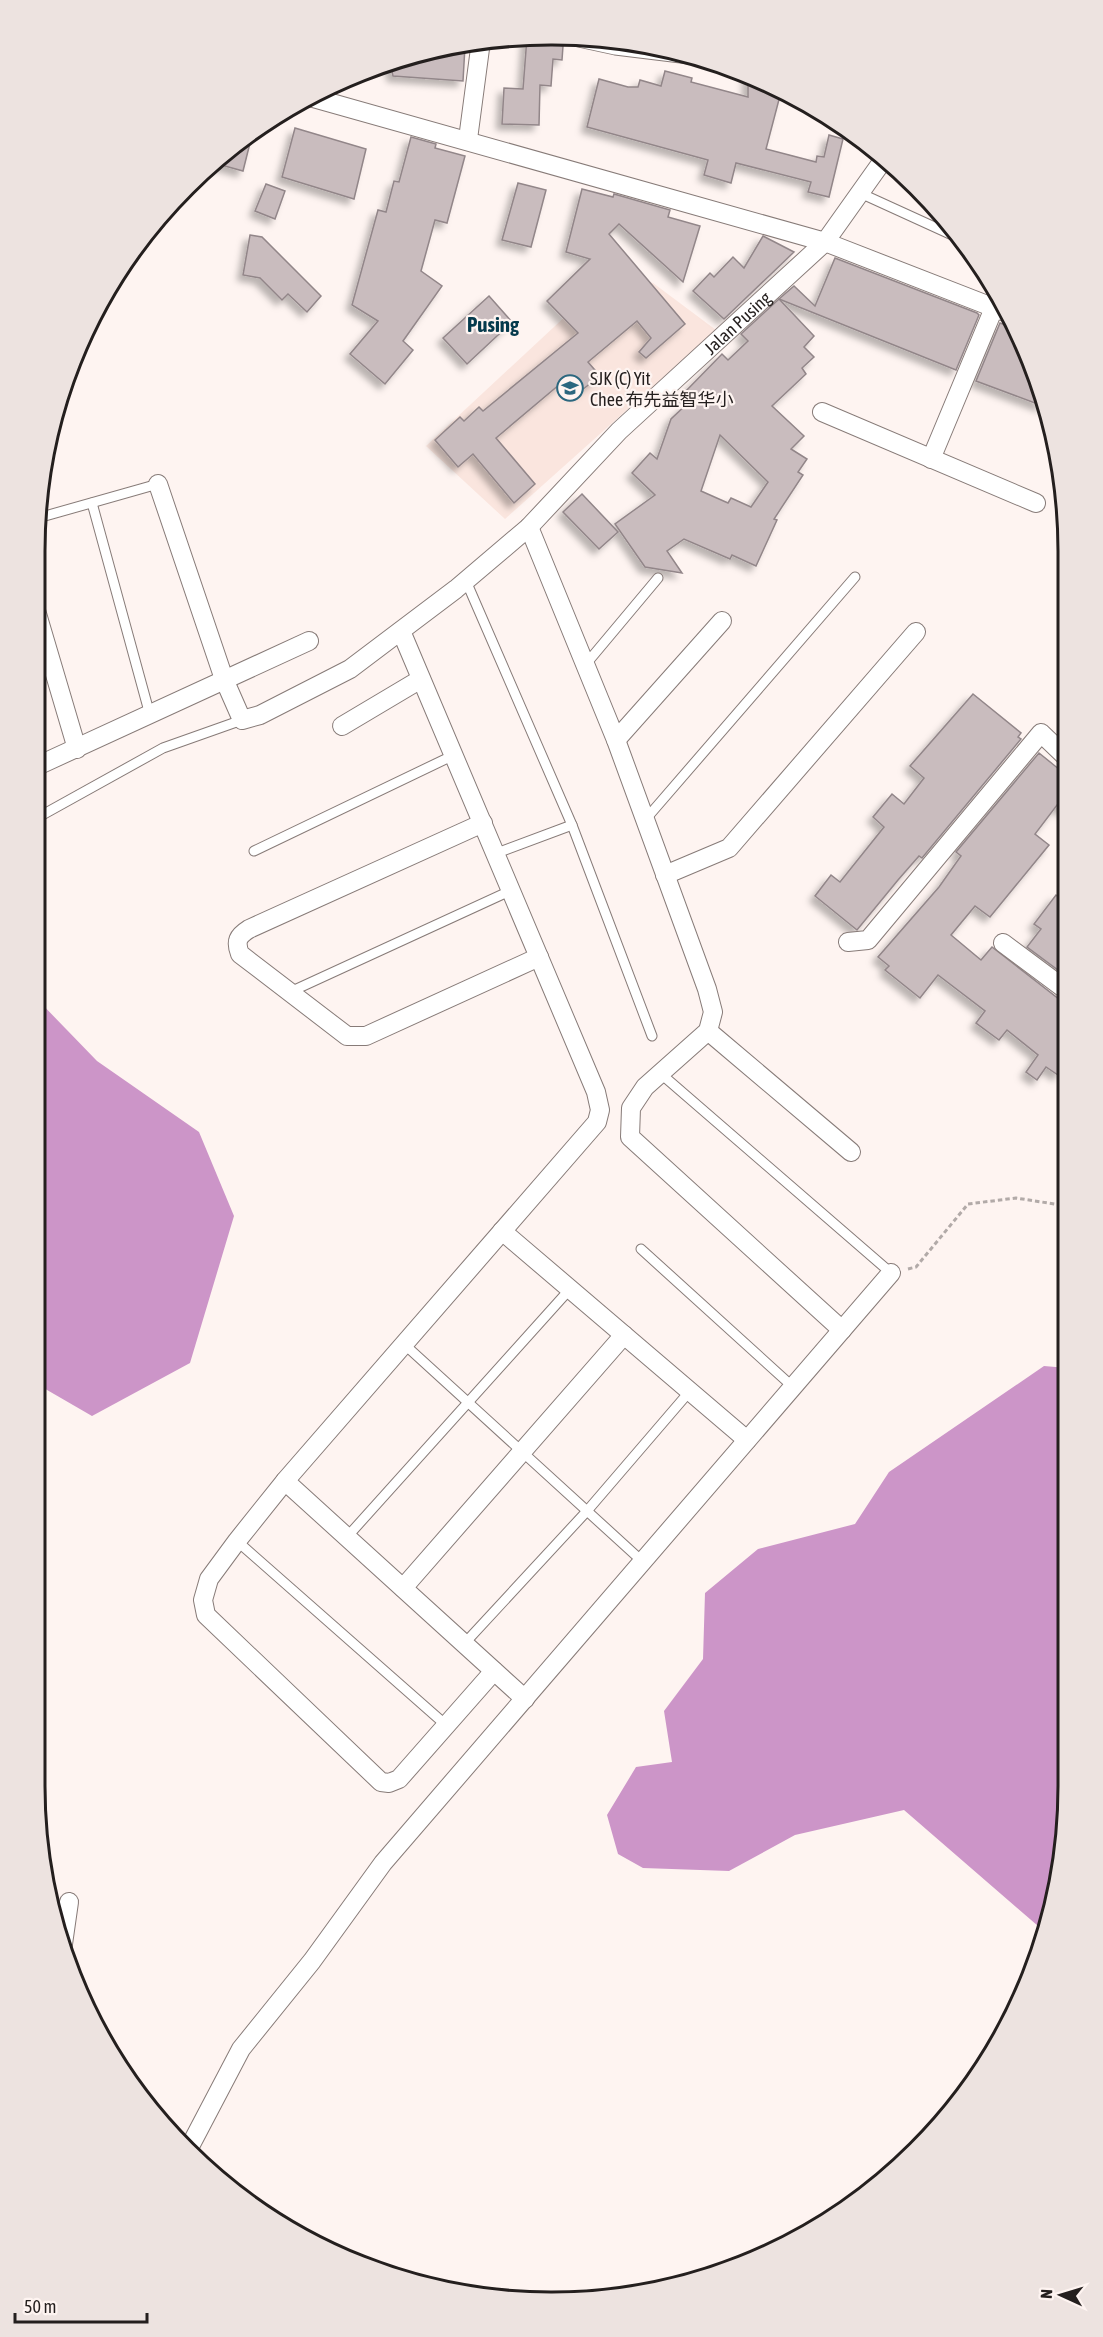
<svg xmlns="http://www.w3.org/2000/svg" width="1103" height="2337" viewBox="0 0 1103 2337" font-family="'Asap Condensed','Noto Sans SC',sans-serif">
<style>
.built{fill:#fae5de}
.water{fill:#cc95c8}
.building{fill:#c9bcbe;stroke:#928689;stroke-width:1.5;fill-rule:evenodd;filter:url(#shadow)}
.lines{fill:none;stroke-linecap:round;stroke-linejoin:round}
.service-casing{stroke:#877b78;stroke-width:11}
.minor-casing{stroke:#877b78;stroke-width:20}
.path{stroke:#b2aaa8;stroke-width:3;stroke-dasharray:4.5 3;stroke-linecap:butt}
.service{stroke:#fff;stroke-width:9}
.minor{stroke:#fff;stroke-width:18}
.labels{text-anchor:middle;dominant-baseline:central;stroke-width:4.5;stroke-linejoin:round;paint-order:stroke}
.street-label{font-size:18px;fill:#241f1e;stroke:#fef4f1}
.poi-label{font-size:18px;fill:#241f1e;stroke:#fef4f1;text-anchor:start}
.quarter-label{font-size:21px;font-weight:bold;fill:#053a4c;stroke:#fef4f1}
.rim{fill:none;stroke:#241f1e;stroke-width:3}
</style>
<defs>
<filter id="shadow"><feDropShadow dx="-5.5" dy="5.5" stdDeviation="3" flood-color="#0004"/></filter>
</defs>
<rect width="100%" height="100%" fill="#fef4f1"/>
<path class="built" d="M613,272l40,11 63,47 -211,189 -79,-73z"/>
<g class="water">
<path d="M35,997l62,64 102,71 35,84 -44,147 -98,53 -57,-33z"/>
<path d="M1044,1366l23,2 1,418 -10,101 -13,45 -141,-122 -109,25 -66,36 -86,-3 -25,-14 -11,-39 29,-48 36,-5 -8,-51 39,-52 2,-66 53,-44 97,-25 34,-52z"/>
</g>
<g class="building">
<path d="M539,36l5,5 19,5 -1,14 -9,-1 -2,27 -11,-1 -1,40 -37,-1 2,-36 19,1 4,-52z"/>
<path d="M449,45l16,1 -2,35 -70,-5 -3,-13z"/>
<path d="M665,71l27,7 -1,4 57,15v-23l33,18 -15,57 50,13 1,-6 7,1 5,-22 14,4 -14,58 -21,-5 3,-10 -75,-19 -5,20 -27,-8 4,-15 -121,-33 12,-48 29,8h10l2,-7 21,6z"/>
<path d="M295,128l71,21 -12,50 -72,-22z"/>
<path d="M253,131l-10,40 -29,-8z"/>
<path d="M411,137l25,7 -1,4 30,8 -18,67 -12,-3 -14,51 21,15 -39,55 10,9 -28,34 -35,-30 28,-33 -26,-16 26,-95 8,2 8,-31 5,1z"/>
<path d="M518,183l28,7 -15,57 -29,-7z"/>
<path d="M266,184l19,7 -10,28 -20,-8z"/>
<path d="M582,189l31,8 1,-3 56,16 -2,7 32,9 -17,56 -64,-58 -10,10 76,90 -39,34 -7,-6 12,-14 -14,-17 -49,41 12,14 -22,17 -12,-14 -70,59 39,46 -21,19 -41,-49 -15,13 -23,-27 25,-23 4,4 15,-14 4,4 95,-78 -31,-32 43,-42 -24,-7z"/>
<path d="M250,235l12,2 59,59 -14,16 -19,-18 -6,6 -22,-22 -17,-3z"/>
<path d="M763,236l31,16 -70,67 -31,-28 17,-18 4,4 19,-20 11,11z"/>
<path d="M835,258l142,55 2,2 -23,55 -177,-71 15,-13 21,20z"/>
<path d="M489,296l23,26 -45,42 -24,-26z"/>
<path d="M779,299l35,37 -10,11 10,10 -12,11 4,6 -34,32 32,30 -13,13 16,10 -9,13 5,3 -29,44 3,1 -21,46 -24,-11 -2,4 -46,-20 -17,12 15,22 -37,-6 -30,-43 40,-29 -23,-22 18,-20 7,6 14,-40 19,-18 -7,-7 39,-40 6,6 20,-19 -7,-7zM720,435l48,47 -17,25 -20,-9 -3,5 -27,-12z"/>
<path d="M1000,323l14,5 15,26 14,52 -67,-25z"/>
<path d="M582,494l36,38 -19,17 -36,-37z"/>
<path d="M973,694l48,39 -3,4 3,2 -99,119 -3,-2 -21,24 -41,50 -42,-34 16,-21 9,7 44,-55 -11,-10 19,-23 12,10 20,-26 -14,-12z"/>
<path d="M1039,753l26,21v38l-8,-7 -22,29 14,11 -59,72 -15,-11 -24,29 30,25 11,-13 67,52 7,2v63l-8,11 -12,-8 -9,13 -11,-8 12,-17 -31,-25 -8,10 -23,-17 9,-12 -47,-36 -18,23 -35,-28 4,-4 -11,-9 61,-70 22,-31 -5,-4z"/>
<path d="M1056,895l9,7 1,74 -39,-29 14,-18 -7,-5z"/>
</g>
<g class="lines">
<g class="service-casing">
<g id="service">
<path d="M546,35l69,15 90,11"/>
<path d="M860,193l103,47"/>
<path d="M92,503l58,212"/>
<path d="M38,518l120,-34"/>
<path d="M466,581l106,244 80,211"/>
<path d="M586,664l72,-86"/>
<path d="M35,819l128,-71 79,-28"/>
<path d="M645,820l210,-243"/>
<path d="M254,851l200,-96"/>
<path d="M497,853l75,-28"/>
<path d="M290,992l222,-102"/>
<path d="M660,1073l231,200"/>
<path d="M641,1249l152,138"/>
<path d="M404,1344l239,218"/>
<path d="M347,1537l223,-248"/>
<path d="M237,1541l210,185"/>
<path d="M464,1644l123,-133 103,-120"/>
</g>
</g>
<g class="minor-casing">
<g id="minor">
<path d="M310,97l515,145 180,70"/>
<path d="M468,139l13,-98"/>
<path d="M822,412l214,91"/>
<path d="M931,459l63,-151"/>
<path id="s1" d="M158,484l66,195 18,41 18,-5 90,-46 106,-80 73,-62 90,-96 206,-189 59,-83"/>
<path d="M529,527l87,213 91,249 6,23 -5,19 -63,56 -14,21 -1,29 212,193"/>
<path d="M35,607l42,142"/>
<path d="M401,631l195,461 4,18 -3,12 -312,359 -48,60 -28,38 -6,21 3,15 175,167 8,1 10,-4 95,-108"/>
<path d="M342,726l79,-47"/>
<path d="M616,740l106,-119"/>
<path d="M35,767l274,-126"/>
<path d="M483,823l-234,106c-11,7 -14,12 -9,25l107,82h19l173,-79"/>
<path d="M665,875l64,-27 187,-216"/>
<path d="M848,942l20,-2 173,-207 24,23"/>
<path d="M1003,943l63,47"/>
<path d="M708,1031l143,121"/>
<path d="M502,1231l245,209"/>
<path d="M285,1481l240,218"/>
<path d="M403,1588l221,-253"/>
<path d="M62,1951l7,-49"/>
<path d="M188,2150l53,-101 71,-88 71,-98 508,-590"/>
</g>
</g>
<path class="path" d="M908,1269l8,-2 52,-63 48,-6 51,8"/>
<use href="#service" class="service"/>
<use href="#minor" class="minor"/>
</g>
<defs>
<g id="school-ring" transform="scale(1.35)"><circle r="9.5" fill="#fef4f1" stroke="#2b677f" stroke-width="1.5"/><path d="M0-5L7-2L0 1L-7-2ZM-4 1L0 2.5L4 1V4Q0 6-4 4Z" fill="#2b677f"/></g>
</defs>
<g fill-rule="evenodd">
<use href="#school-ring" x="570" y="388"/>
</g>
<g class="labels">
<g class="street-label">
<text stroke="none"><textPath href="#s1" startOffset="891">Jalan Pusing</textPath></text>
</g>
<g class="poi-label">
<text x="590" y="378">SJK (C) Yit<tspan x="590" dy="21">Chee 布先益智华小</tspan></text>
</g>
<g class="quarter-label">
<text x="493" y="324">Pusing</text>
</g>
</g>
<path d="M0 0H1103V2337H0ZM551 45H552A506 506 0 0 1 1058 551V1786A506 506 0 0 1 552 2292H551A506 506 0 0 1 45 1786V551A506 506 0 0 1 551 45Z" fill="#ede3e0" fill-rule="evenodd"/>
<path class="rim" d="M551 45H552A506 506 0 0 1 1058 551V1786A506 506 0 0 1 552 2292H551A506 506 0 0 1 45 1786V551A506 506 0 0 1 551 45Z"/>
<g transform="translate(1061 2295) rotate(274)" stroke="#fef4f1" stroke-width="4.5" paint-order="stroke">
<path d="M0-4.5L10 22L0 15L-10 22Z" fill="#241f1e"/>
<text y="-9" font-size="16" font-weight="bold" text-anchor="middle" fill="#241f1e">N</text>
</g>
<path d="M15 2313v9h132v-9" fill="none" stroke="#241f1e" stroke-width="3"/>
<text x="24" y="2313" font-size="18" fill="#241f1e" stroke="#fef4f1" stroke-width="4.5" paint-order="stroke">50 m</text>
</svg>
